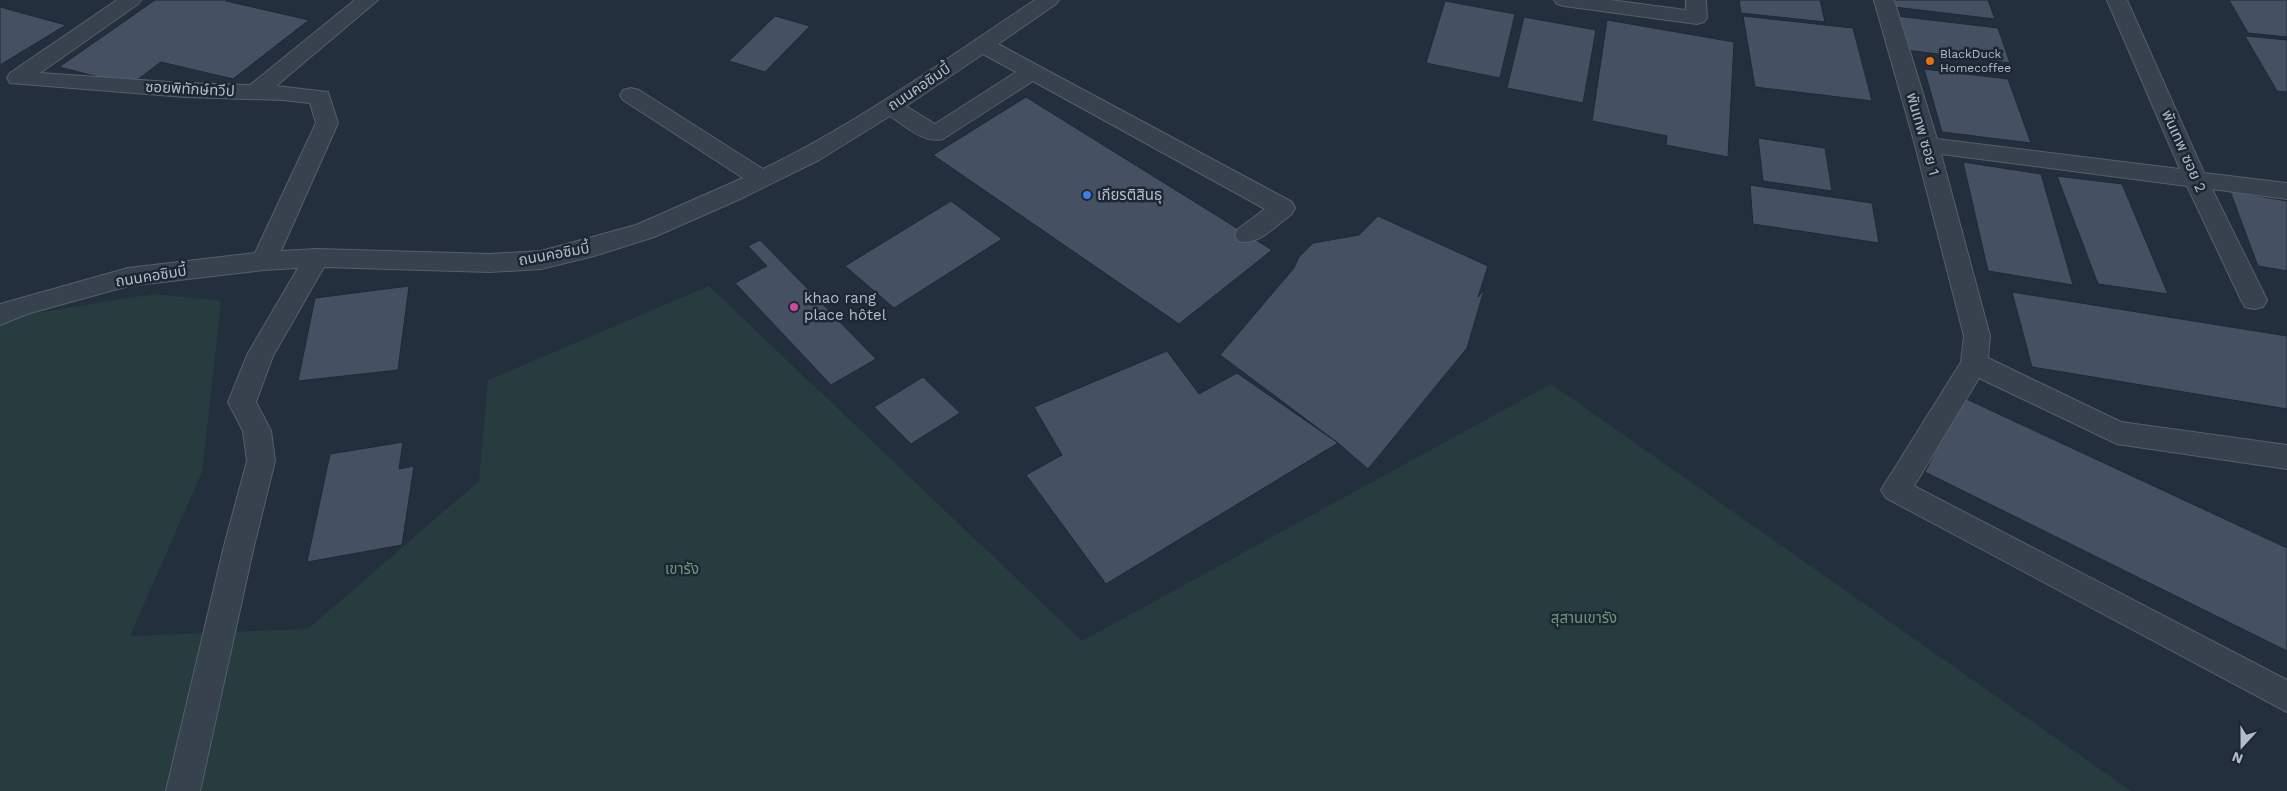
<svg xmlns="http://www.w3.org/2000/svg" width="2287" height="791" viewBox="0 0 2287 791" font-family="'Work Sans','Noto Sans Thai',sans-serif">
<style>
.green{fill:#263c3f}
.building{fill:#455162;stroke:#1f2835}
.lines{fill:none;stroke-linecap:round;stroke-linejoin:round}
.minor-casing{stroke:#565f6c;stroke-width:2}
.minor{fill:#38414e;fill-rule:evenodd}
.food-dot{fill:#e8710a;stroke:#1d2633;stroke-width:2}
.shop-dot{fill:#3f7fe0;stroke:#1d2633;stroke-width:2}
.hotel-dot{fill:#d1479c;stroke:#1d2633;stroke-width:2}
.labels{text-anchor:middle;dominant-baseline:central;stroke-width:5;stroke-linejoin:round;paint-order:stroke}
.far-poi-label{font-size:12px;fill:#b4bcc9;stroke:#1d2633;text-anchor:start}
.street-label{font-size:15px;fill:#b4bcc9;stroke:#1d2633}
.poi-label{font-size:15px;fill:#b4bcc9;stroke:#1d2633;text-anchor:start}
.park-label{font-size:15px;fill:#6b9a76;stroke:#1d2633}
</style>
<rect width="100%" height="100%" fill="#242f3e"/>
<path class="green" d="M709,286l373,355 469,-257 580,407h-2131v-472l154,-25 67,7 -19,171 -72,164 178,-7 171,-148 9,-101z"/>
<g class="building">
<path d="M155,0h73l-2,1 83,19 -76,59 -72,-17 -31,23 -71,-18z"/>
<path d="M1739,0h81l5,22 -84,-9z"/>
<path d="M1893,0h95l7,19 -101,-12z"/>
<path d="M2229,0h58v37l-39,-4z"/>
<path d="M1445,1l70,13 -15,64 -74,-15z"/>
<path d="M0,7l66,18 -66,40z"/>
<path d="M775,16l35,10 -45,46 -36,-11z"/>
<path d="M1743,16l110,12 19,73 -117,-14z"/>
<path d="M1897,16l101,12 12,35 -104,-13z"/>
<path d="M1524,17l72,13 -13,73 -76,-15z"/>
<path d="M1607,20l127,22 -6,115 -62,-12 1,-9 -75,-15z"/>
<path d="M2245,36l42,4v52l-10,-1z"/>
<path d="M1924,69l84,10 23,64 -89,-11z"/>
<path d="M1026,97l246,153 -93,74 -246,-169z"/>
<path d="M1758,138l67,10 7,43 -69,-10z"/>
<path d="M1963,162l78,12 32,111 -85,-14z"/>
<path d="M2057,176l65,8 46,110 -70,-10z"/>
<path d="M1750,185l122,18 7,40 -126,-19z"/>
<path d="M2230,191l57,10v70l-29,-5z"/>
<path d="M951,201l51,38 -108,69 -49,-42z"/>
<path d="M1378,216l110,50 -10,31 6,-7 -17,58 -99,121 -30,-26 -118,-88 74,-87 5,-11 14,-14 46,-8z"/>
<path d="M760,240l116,119 -45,26 -96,-102 32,-17 -19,-20z"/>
<path d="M409,286l-11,84 -100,11 17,-83z"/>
<path d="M2012,292l275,44v73l-255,-42z"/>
<path d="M1167,351l32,43 38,-21 101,70 -232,141 -80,-109 36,-20 -28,-48z"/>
<path d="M923,377l37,36 -49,31 -37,-37z"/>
<path d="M1962,397l325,151v103l-362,-179z"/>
<path d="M403,442l-4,27 15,-3 -12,79 -95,17 23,-108z"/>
</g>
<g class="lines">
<g class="minor-casing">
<g id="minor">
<path d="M117,0h24l-3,4 -98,69 144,10 66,2 105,-85h23l-102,86 52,6 10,31 -57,128 36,-2 173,5 51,-3 95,-26 107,-47 -120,-78 -3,-5 3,-5 8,-2 8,2 124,79c96,-46 183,-110 272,-169h24l-3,4 -58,40 294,158 3,6 -3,6c-16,11 -34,33 -54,27l-3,-6 3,-6 27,-20 -232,-128 -90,58c-19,5 -38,-13 -53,-23l-71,44 -81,40 -84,37 -60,19 -53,13 -51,3 -166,-5 -51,89 -17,46 15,29 4,30 -21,85 -54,245h-34l58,-245 23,-85 -4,-30 -15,-29 19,-47 51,-87 -34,2 -136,16 -101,28 -27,11v-21l128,-36 127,-15 61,-130 -6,-20 -27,-3 -99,-3 -174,-14 -3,-5 3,-5zM983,54l33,18 -81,52 -29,-18z"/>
<path d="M1554,0h56l76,10v-10h20l1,18 -3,4 -7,2 -133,-18 -7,-2z"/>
<path d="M1874,0h20l43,139 243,30 -73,-169h20l77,173 83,10v16l-75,-10 55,111 -4,7 -9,2 -9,-2 -4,-7 -54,-114 -246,-32 49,182 -2,22 133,64 166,23v24l-170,-25 -138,-66 -65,108 373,194v32l-401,-214 -5,-8 80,-128 3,-26 -49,-191z"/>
</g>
</g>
<use href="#minor" class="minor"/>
</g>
<circle class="food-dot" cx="1930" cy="61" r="5"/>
<circle class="shop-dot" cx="1087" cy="195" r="5"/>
<circle class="hotel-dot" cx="794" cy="307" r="5"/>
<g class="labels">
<g class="far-poi-label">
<text x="1940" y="54">BlackDuck<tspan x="1940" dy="14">Homecoffee</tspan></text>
</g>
<g class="street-label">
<text transform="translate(919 87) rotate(-34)">ถนนคอซิมบี้</text>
<text transform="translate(190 89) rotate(3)">ซอยพิทักษ์ทวีป</text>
<text transform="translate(1923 134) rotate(74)">พันเทพ ซอย 1</text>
<text transform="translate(2184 151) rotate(66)">พันเทพ ซอย 2</text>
<text transform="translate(554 254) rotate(-10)">ถนนคอซิมบี้</text>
<text transform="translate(151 276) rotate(-9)">ถนนคอซิมบี้</text>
</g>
<g class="poi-label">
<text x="1097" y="195">เกียรติสินธุ</text>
<text x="804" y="298">khao rang<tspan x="804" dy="17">place hôtel</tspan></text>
</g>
<g class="park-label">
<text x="682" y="569">เขารัง</text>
<text x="1584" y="618">สุสานเขารัง</text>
</g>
</g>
<g transform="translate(2242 746) rotate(201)" stroke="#1d2633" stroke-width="4" paint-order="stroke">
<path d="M0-4L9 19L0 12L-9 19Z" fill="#b4bcc9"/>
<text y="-8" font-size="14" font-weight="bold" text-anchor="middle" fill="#b4bcc9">N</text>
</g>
</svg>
